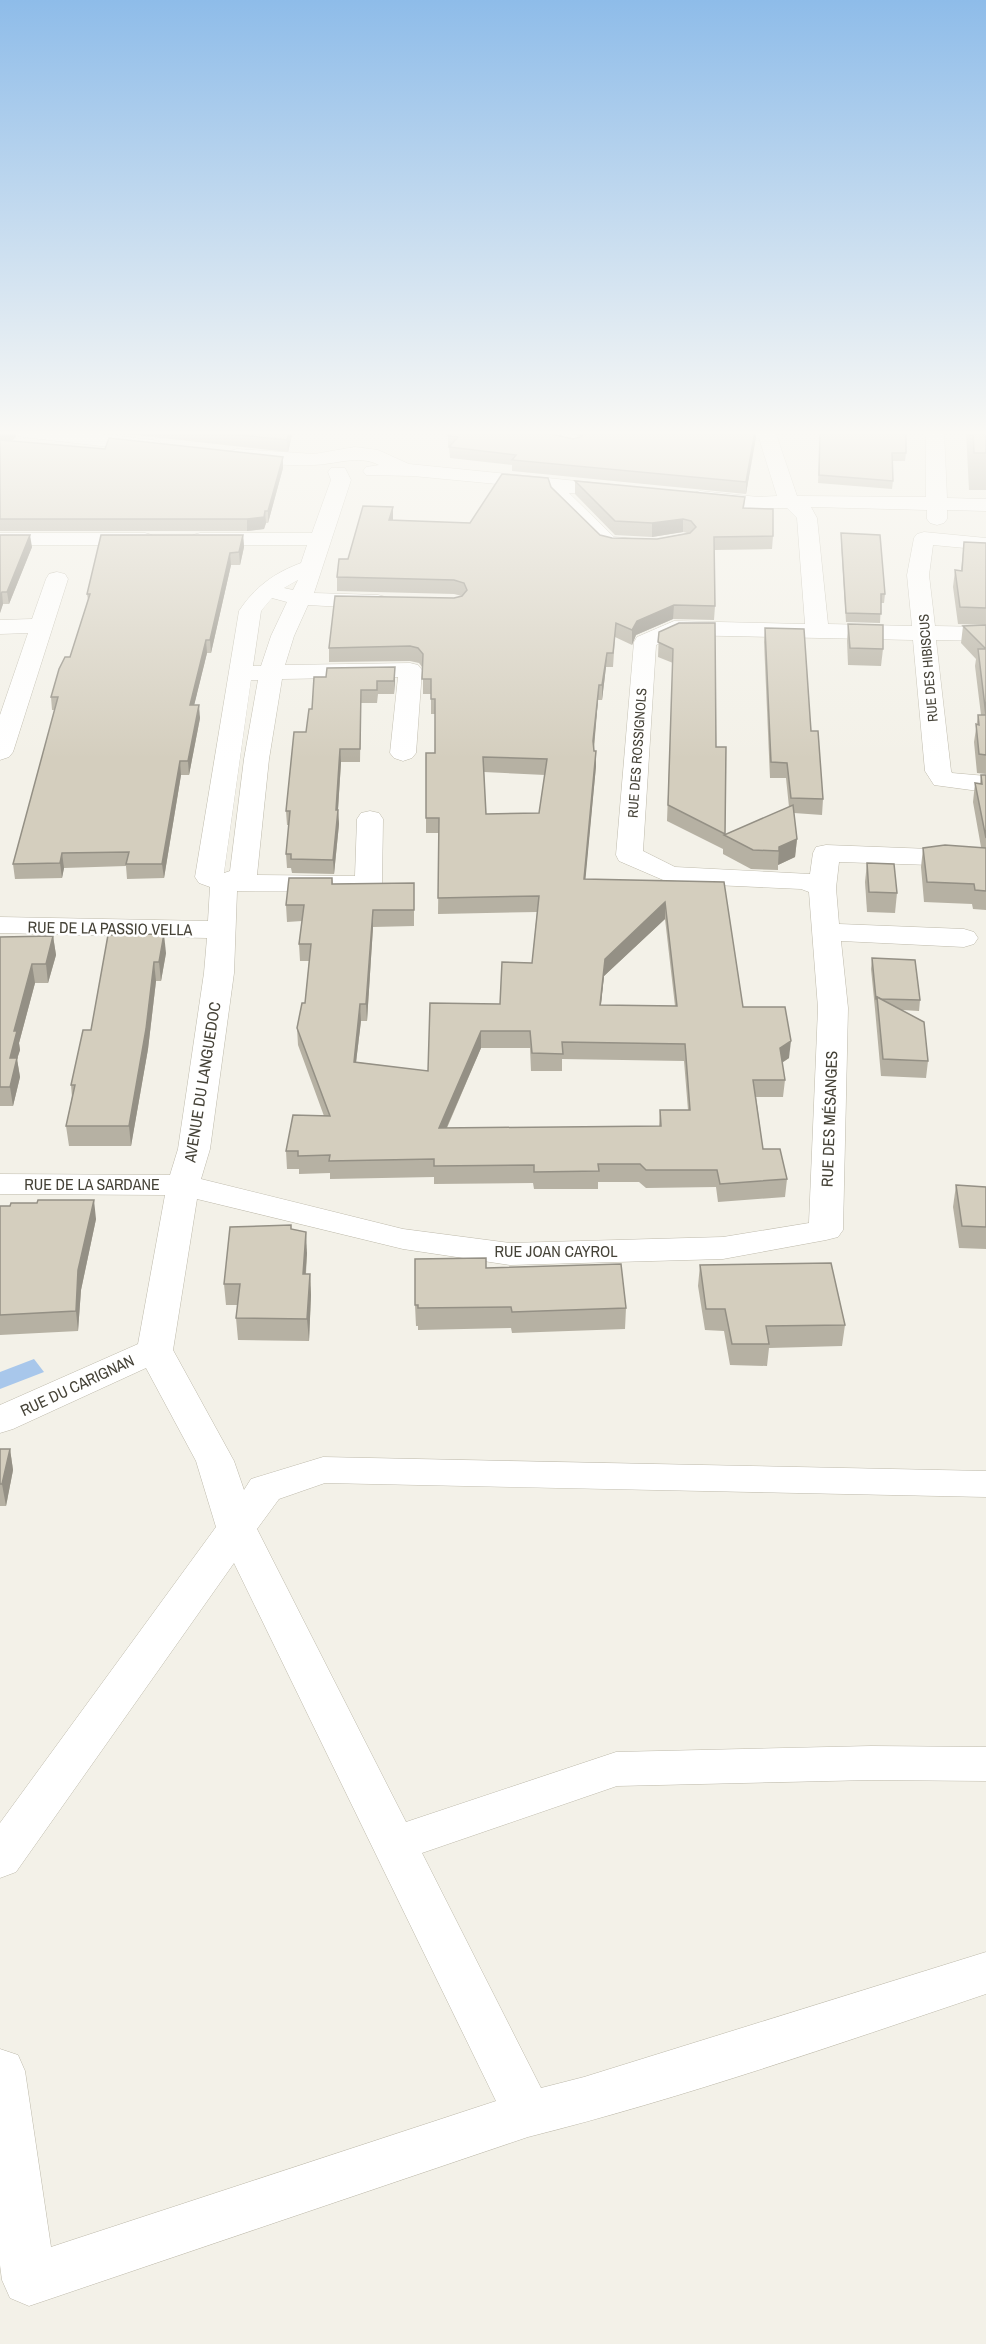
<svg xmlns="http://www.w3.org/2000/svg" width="986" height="2344" viewBox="0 0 986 2344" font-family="'Archivo Narrow',sans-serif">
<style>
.water{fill:#a8c7eb}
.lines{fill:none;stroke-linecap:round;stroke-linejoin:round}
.minor-casing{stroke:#bebaab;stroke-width:1}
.minor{fill:#fff;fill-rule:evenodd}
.wall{fill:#b6b1a3;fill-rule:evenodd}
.shaded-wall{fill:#949085}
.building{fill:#d4cebe;stroke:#949085;stroke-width:1.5;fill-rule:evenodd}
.labels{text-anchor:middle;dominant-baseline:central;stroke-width:5;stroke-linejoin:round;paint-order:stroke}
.far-street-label{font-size:14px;fill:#454237;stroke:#fff}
.street-label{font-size:16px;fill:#454237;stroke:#fff}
</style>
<rect width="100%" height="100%" fill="#f3f1e8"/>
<path class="water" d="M34,1359l10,13 -44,17v-17z"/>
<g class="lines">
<g class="minor-casing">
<g id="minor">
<path d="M14,431h61l78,9 7,2 3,4 -3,4 -7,2 -130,-15 -7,-2z"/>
<path d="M752,431h23l22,65 129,1v-66h18l3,67 39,1v12l-39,-1v9l-3,4 -7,2 -7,-2 -3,-4v-9l-116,-3 6,11 11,106 84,2 -5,-51 7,-37 3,-4 7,-2 62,6v12l-53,-5 -4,30 6,51 51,1v14l-50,-1 15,131 1,2 34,3v16l-52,-7 -9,-14 -12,-131 -235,-5 -22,10 -13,206 32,16 135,7 3,-21 3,-6 10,-2 105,4 10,2 4,6 -4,6 -10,2 -92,-3 -3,26 3,36 125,5 10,3 4,6 -4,6 -10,3 -123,-6 7,67 -5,222 -5,7 -12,3 -103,19 -213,6 -107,-16 -206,-50 -24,151 61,111 10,29 7,-11 72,-22 663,14v26l-661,-14 -46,16 -22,30 149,293 210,-70 255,-6 115,1v34l-115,-1 -254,6 -195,67 119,235 43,-11 402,-125v42c-151,51 -303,104 -458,143l-499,169 -19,-8 -8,-18 -2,-15v-216l18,6 7,16 26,176 445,-146 -262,-538 -218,309 -16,6v-55l216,-296 -20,-66 -50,-93 -133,61 -13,4v-28l138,-61 27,-149 -165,-1v-20l170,1 8,-26 26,-176 3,-35 -207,-5v-16l208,4 2,-34 -11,-4 -4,-6 44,-266c16,-24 35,-38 62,-48l6,-18h-107l-7,-2 -3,-4 3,-4 7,-2h112l19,-53 -3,-8 3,-4h14l6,12 -37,113 64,2 8,2 3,5 -3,5 -8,2 -70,-4 -14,31 -9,29 125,-2 8,2 4,5 -6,83 -4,5 -9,3 -9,-3 -4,-5 8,-76 -116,2 -13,80 -12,116 98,1 2,-57 4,-6 9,-2 9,2 4,6 -1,65 -4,6 -10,2 -131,-1 -3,82 -24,176 -9,30 202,50 107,14 213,-6 86,-14 9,-215 -9,-116 -8,-3 -131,-6 -51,-22 -3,-6 18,-213 3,-5 37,-16 131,3 -8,-106 -10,-10 -29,1 -58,-6 -7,-2 -3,-4 3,-4 7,-2 58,6 19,-1 -18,-58zM298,580l-5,10 -9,-2zM272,598l15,4 -16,34 -10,30h-8l8,-55zM251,680h7l-14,79 -14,112 -6,2z"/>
<path d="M355,447l23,3 31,14 217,22 3,4 -3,4 -7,2 -50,-3 45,44 35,3 4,4 -4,4 -7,2 -41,-3 -49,-49 -3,-9 -136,-13 -47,-1 -3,-4 3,-4 13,-2c-22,-11 -43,0 -68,0 -24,1 -49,-2 -74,-4l-7,-2 -3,-4 3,-4 7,-2 77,5z"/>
<path d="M0,533h145l7,2 3,4 -3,4 -7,2h-145z"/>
<path d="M57,572l8,2 3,5 -55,173 -4,5 -9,3v-45l28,-82 -28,1v-14l32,-1 14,-40 3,-5z"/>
</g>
</g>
<use href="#minor" class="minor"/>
</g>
<g class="wall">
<path d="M0,431h15l1,6 -4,4 271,27 -15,55h-2l-2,6 -17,2h-247z"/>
<path d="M117,431h176l-5,21 -171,-19z"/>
<path d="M567,431h189l-10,63 -234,-23v-6l-62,-7 -1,-11h-1v-11l99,-3 26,6 8,-2 -13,-4z"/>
<path d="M820,431l86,22 -1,8h-13l1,20 -1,8 -74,-6z"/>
<path d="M966,431h20v59h-17z"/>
<path d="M575,481l170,16 -1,11 29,28 -1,13 -58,1 1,56 -1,14 -41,-1 -37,16 -4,10 -17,-8 -2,30h-7l-4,33h-4l-4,49 2,17 -11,113 139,3 19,125 46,51 -7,5 3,17 -2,17h-27l7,52 24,30 -2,18 -67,5 -2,-15 -70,1 -7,-6h-41v7h-64l-1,-6 -99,1v-7l-104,2v-6l-31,1v-5h-12l-1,-18 38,-35 -26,-71 -1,-17 8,-25 4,-42h-9l-1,-17 3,-23 -15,1 -1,-17 46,-27 1,6 81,-1v43l-41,1 -6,94h-6l-5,41 72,9 72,-67 32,-41 5,-51 -99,2 1,-81h-13v-80h9v-39h-4v-20h-8v-26l-4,-5 -9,-2 -81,1v-14l125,-50 8,-2 -8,-2 -117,-3v-14l11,-18 45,-52v13l77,3 81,-36 49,48 12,3 45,1 30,-6 -4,-1 -31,5 -37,-2 -40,-41zM484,772l61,3 -6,38 -53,1zM665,919l10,87 -74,-1 3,-29zM481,1048h49l1,23h31v-12l122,2 4,49h-28l-1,16 -212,2z"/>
<path d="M841,533l44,61 -1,9h-3l-1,20 -34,-1 -5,-80z"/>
<path d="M0,535l32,12 -23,57h-6l-3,9z"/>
<path d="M243,535l1,12 -4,18h-9l-20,88h-4l-13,52 6,13 -11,57h-8l-17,103 -37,1 -1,-13 -62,2 -2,10 -47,1 -2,-15 42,-154h-3l-1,-13 19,-40 18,-57 -1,-6z"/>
<path d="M964,542l22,1v82l-28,-1 -5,-37 2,-17 6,1z"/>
<path d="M679,623l37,124h10l-1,88 64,-28 -3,-29h-16l-6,-136 1,-14 46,103 12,68 -1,16 -28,-2 3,26 -2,18 -17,8v5l-27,-1 -28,-15v-5l-56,-28 6,-158 -15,-6 1,-25z"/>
<path d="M848,624l35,25 -2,17 -33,-1 -1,-24z"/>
<path d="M986,625v149l-9,-1 -3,-31 4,-27h3l-6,-49 1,-7 -15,-16 2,-17z"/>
<path d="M326,677l69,2 -1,15h-16l-1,9h-16l-1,59h-19l-3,48 1,14 -5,50 -42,-1 -1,-5h-4l-1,-14 3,-29h-2l-1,-14 26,-102z"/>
<path d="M981,775h5v135l-13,-1 -1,-5 -48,-2 -3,-35 2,-19 58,-1 -8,-45 2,-19 5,1z"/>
<path d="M867,863l30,30 -2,20 -28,-1 -2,-30z"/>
<path d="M108,935l58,18 -5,28h-5l-8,68 -17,97h-62l-3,-20 6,-29 -1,-12 20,-55z"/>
<path d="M53,936l3,19 -8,28h-13l-16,60 1,7 -3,9 3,18 -7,29h-13v-169z"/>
<path d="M872,958l48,42 -1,11 -17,-1 26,51 -2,17 -45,-2 -6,-67 -4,-40z"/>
<path d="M956,1185l30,2v62l-27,-1 -6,-41z"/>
<path d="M0,1206l96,13 -15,71 -3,41 -78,4z"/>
<path d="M291,1229l16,24 -1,21h4l1,21 -2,46 -71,-1 -2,-22 2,-13h-12l-2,-21z"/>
<path d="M700,1265l145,60 -3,21 -73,2 -2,18 -37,-1 -6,-34 -19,-1 -7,-44z"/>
<path d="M486,1268l140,40 -1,21 -113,4 -1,-5 -93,2v-4h-2l-1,-21z"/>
<path d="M0,1449h10l3,21 -7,36h-6z"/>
</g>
<g class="shaded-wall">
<path d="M8,431h7l1,6 -16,13v-12z"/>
<path d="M290,431h3l-5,21 -1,-12z"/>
<path d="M755,431l1,7 -10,56v-12z"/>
<path d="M283,457v11l-15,55v-12z"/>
<path d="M393,507v13h-4z"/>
<path d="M265,511l1,12 -2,6 -17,2v-12z"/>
<path d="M683,519v13l-31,5v-14z"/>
<path d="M30,535l2,12 -23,57 -2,-12z"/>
<path d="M243,535l1,12 -4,18 -1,-13z"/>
<path d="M230,553l1,12 -20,88 -1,-13z"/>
<path d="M2,592l1,12 -3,9v-17z"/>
<path d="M674,605l-1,14 -37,16 -4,10v-15l5,-9z"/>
<path d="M206,640l1,13 -16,65 -1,-13z"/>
<path d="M607,653l-1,14 -4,33v-15z"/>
<path d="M395,667v12l-1,15v-13z"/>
<path d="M599,685l-1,15 -5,56v-15z"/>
<path d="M199,705l1,13 -11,57 -1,-14z"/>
<path d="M340,749l1,13 -4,62 -1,-14z"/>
<path d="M596,751v15l-12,129v-16z"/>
<path d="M180,761l1,14 -17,103 -2,-14z"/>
<path d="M338,810l1,14 -5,50 -1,-14z"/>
<path d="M797,839l-2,18 -17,8 1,-18z"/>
<path d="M62,853l2,15 -2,10 -2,-15z"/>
<path d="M665,902v17l-61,57 -5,46 1,-17 5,-46z"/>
<path d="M373,910v17l-6,94 -1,-17z"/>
<path d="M164,934l2,19 -5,28 -2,-19z"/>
<path d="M53,936l3,19 -8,28 -2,-19z"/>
<path d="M154,962l2,19 -8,68 -17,97 -2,-20z"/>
<path d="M32,964l3,19 -16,60 1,7 -3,9 3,18 -7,29 -3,-19v-29l4,-27z"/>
<path d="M360,1004l1,17 -7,58v-17z"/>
<path d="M481,1031v17l-42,97v-17z"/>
<path d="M791,1041l-2,17 -11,7 2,-17z"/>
<path d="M94,1200l2,19 -15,71 -3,41 -2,-20 2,-41z"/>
<path d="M306,1232l1,21 -3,42 -1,-21z"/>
<path d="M310,1274l1,21 -2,46 -2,-22z"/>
<path d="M10,1449l3,21 -7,36 -4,-22z"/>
</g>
<g class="building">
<path d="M0,431h8l-8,7z"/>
<path d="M202,431h88l-3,9z"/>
<path d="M452,431h94l1,2 26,6 8,-2 4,-6h170l-9,51 -234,-22 4,-5 -67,-8 9,-10 -10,-1z"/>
<path d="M820,431h86v22h-14l1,28 -74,-6z"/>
<path d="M973,431h13v22h-12z"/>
<path d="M109,438l174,19 -15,54h-3l-1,6 -17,2h-247v-79l105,9z"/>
<path d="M502,474l46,4 3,9 49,48 12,3 45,1 33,-6 6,-6 -5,-6 -8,-2 -31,4 -37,-2 -40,-40 170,16 -2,11 30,1v27l-59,1 1,69 -41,-1 -37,16 -5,9 -16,-7 -3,30h-6l-5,32h-3l-6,56 1,10h2l-12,128 140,3 19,125h42l6,34 -11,7 5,32h-32l10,69h17l7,30 -67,5 -3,-14h-71l-6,-6h-42l1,7 -65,1v-7l-100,1v-7l-105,2 1,-6 -32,1v-5h-12l7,-36 37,1 -33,-88 5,-25h3l6,-59h-12l5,-39h-18l3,-27h43v6l82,-1v27h-41l-7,94h-6l-6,58 74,9 2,-68 70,1 2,-42 30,1 7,-67 -101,2 1,-80h-13v-65h9v-54h-4v-20h-9l1,-25 -5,-6 -8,-2 -81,2 6,-52 119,2 8,-2 5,-6 -3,-7 -10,-3 -117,-3 2,-18h9l15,-53 30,1 -4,13 81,3zM483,757l64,2 -8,54 -53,1zM665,902l12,104 -77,-1 5,-46zM481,1031h49l2,22 31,1 -1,-12 123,2 5,66h-30l1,16 -222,2z"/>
<path d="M841,533l39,2 5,59h-4v20l-35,-1z"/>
<path d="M0,535h30l-23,57h-5l-2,4z"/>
<path d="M101,535h142l-4,17 -9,1 -20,87h-4l-16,65h9l-11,56h-8l-18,103h-36l3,-12 -67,1 -2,10 -47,1 45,-167h-7l8,-28 6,-12h5l20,-63h-3z"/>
<path d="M964,542l22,1v65l-26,-1 -5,-37 7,1z"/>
<path d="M679,623h36l1,124h10l-1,87 -57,-29 5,-156 -15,-7 1,-10z"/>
<path d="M848,624l35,1v24l-33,-1z"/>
<path d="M986,625v130l-7,-1 -3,-30 3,1 -1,-10h8l-8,-66h8l-23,-23z"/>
<path d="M765,628l39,1 7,102h7l5,68 -32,-1 -4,-35 -16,-1z"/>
<path d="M395,667l-1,14h-17v9h-16l-1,59h-20l-4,61h2l-5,50 -42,-1v-5h-5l4,-43h-4l8,-79h12l3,-23h3l2,-32h12l1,-9z"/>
<path d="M981,775h5v63l-11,-55 7,1z"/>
<path d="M793,805l4,34 -18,8v4l-26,-1 -29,-15z"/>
<path d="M945,845l41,3v43l-11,-1 -1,-6 -47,-2 -4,-34z"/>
<path d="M867,863l27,1 3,29 -28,-1z"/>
<path d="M164,934l-5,28h-5l-8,67 -17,97h-63l9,-41h-4l12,-55h8l17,-95z"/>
<path d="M53,936l-7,28h-14l-18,67h3l-7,27h7l-7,29h-10v-150z"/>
<path d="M872,958l43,2 5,40 -39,-1 -4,-2v2h-1z"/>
<path d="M877,997l47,25 4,39 -45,-2z"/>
<path d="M956,1185l30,2v40l-24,-1z"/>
<path d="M38,1200h56l-16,70 -2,41 -76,4v-109h10l1,-3h26z"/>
<path d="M291,1225v4l15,3 -3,42h7l-3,45 -71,-1 4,-34h-16l6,-57z"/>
<path d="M486,1258v10l135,-4 5,44 -114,4 -1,-5 -93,1v-3h-3v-46z"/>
<path d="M831,1263l14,62 -79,1 3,18h-37l-7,-35h-19l-6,-44z"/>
<path d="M0,1449h10l-8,35h-2z"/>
</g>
<linearGradient id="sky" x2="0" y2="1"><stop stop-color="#8ebce9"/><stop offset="0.57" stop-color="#faf9f5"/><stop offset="1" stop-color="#faf9f5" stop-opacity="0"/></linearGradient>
<rect width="986" height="759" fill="url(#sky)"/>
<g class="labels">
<g class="far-street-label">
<text transform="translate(928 668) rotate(-95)">RUE DES HIBISCUS</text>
<text transform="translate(637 753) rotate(-86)">RUE DES ROSSIGNOLS</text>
</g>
<g class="street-label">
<text transform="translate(110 928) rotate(1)">RUE DE LA PASSIO VELLA</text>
<text transform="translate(202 1082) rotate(-81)">AVENUE DU LANGUEDOC</text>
<text transform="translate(829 1119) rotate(-88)">RUE DES MÉSANGES</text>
<text x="92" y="1184">RUE DE LA SARDANE</text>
<text x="556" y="1251">RUE JOAN CAYROL</text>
<text transform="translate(77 1385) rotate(-25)">RUE DU CARIGNAN</text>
</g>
</g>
</svg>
